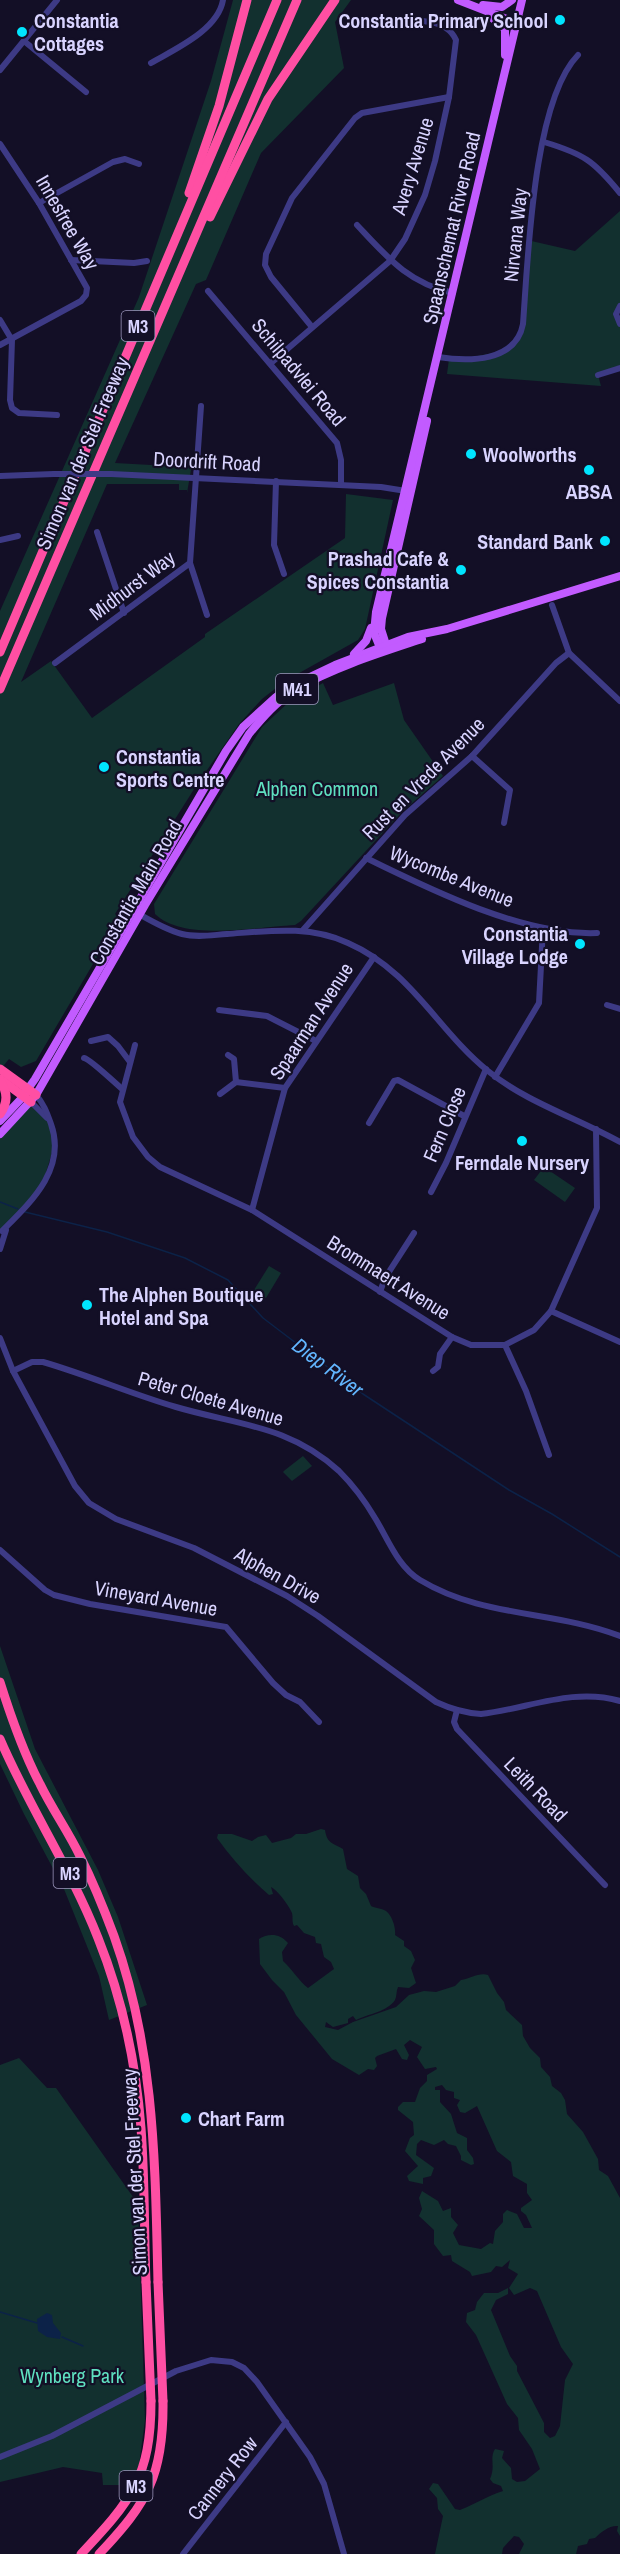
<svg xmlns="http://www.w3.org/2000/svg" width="620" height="2554" viewBox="0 0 620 2554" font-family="'Archivo Narrow',sans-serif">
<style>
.green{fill:#12302f}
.water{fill:#0c2248}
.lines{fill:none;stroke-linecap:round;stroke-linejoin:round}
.stream{stroke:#0c2248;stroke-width:1.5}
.minor{stroke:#3d3a85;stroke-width:6}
.major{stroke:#c25bff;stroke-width:8}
.highway{stroke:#ff4fa3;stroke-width:9}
.minor-bridge{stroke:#3d3a85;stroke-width:6}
.highway-bridge{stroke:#ff4fa3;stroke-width:9}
.poi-dot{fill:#00e5ff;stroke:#130f26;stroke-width:2}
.labels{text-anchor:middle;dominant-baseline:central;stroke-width:4.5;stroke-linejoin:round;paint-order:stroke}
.shield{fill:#130f26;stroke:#9e99be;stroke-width:1.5}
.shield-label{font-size:18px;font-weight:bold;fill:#d9d4ff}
.poi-label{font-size:20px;font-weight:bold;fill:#d9d4ff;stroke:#130f26;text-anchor:start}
.street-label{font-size:20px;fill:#d9d4ff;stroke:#130f26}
.park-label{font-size:20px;fill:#5fe0c0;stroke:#130f26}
.water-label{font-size:21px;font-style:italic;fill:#62b6ff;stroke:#130f26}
</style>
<rect width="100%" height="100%" fill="#130f26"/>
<g class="green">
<path d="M233,0h118l-16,22 9,46 -83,85 -55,127 -10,4 -81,179 72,4 5,-3 -5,29v-3h-8v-6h-72l-86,198 30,-21 41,57 113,-81v-3l140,-96 1,-44 47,6 -28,129 -7,11 -73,41 -23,18 -23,25 -43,62 -81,128 5,4 -84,143 -15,6 -12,-8 -9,11v-459l139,-314 72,-216z"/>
<path d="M620,211v95l-2,3 2,15v44l-22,7 3,11 -154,-12 2,-15 8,1 46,-9 17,-16 7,-95 48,11z"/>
<path d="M323,683l10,22 61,-22 10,37 39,56 -41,36 -101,109 -6,4c-39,2 -111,17 -140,-11l-1,-10 108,-177 28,-26z"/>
<path d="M31,1102l19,19 5,21 -13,44 -42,45v-97z"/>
<path d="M544,1167l31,21 -10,14 -31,-22z"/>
<path d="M269,1266l12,7 -15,25 -12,-8z"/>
<path d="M303,1456l9,10 -20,15 -9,-9 2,-2z"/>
<path d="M0,1646l35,103 63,121 20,47 29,88 -38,15 -10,-44 -35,-87 -40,-75 -24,-50z"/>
<path d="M321,1829l4,1c2,14 8,13 18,19l4,20 11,7 2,12 6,6 5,12c4,2 10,2 15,5 6,4 10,17 9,24l9,6v5l7,5 4,9 -4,8 5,15 -7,5 -11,-1c-2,4 -1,9 -3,13 -8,12 -27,14 -39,20l-3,-4 -5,3v4l-15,4 -7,-5 -1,5 13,3 15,-8 43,-15 13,-12 15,-4 12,1 19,-6 6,-6c9,-1 18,-8 27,-5l9,18 7,9 2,8 16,15 1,11 7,12 10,10 1,9 9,10 2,9 9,7 4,7 2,14 16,18 15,27 1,11 9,6 12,22v338l-3,-5 1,-5c-8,-1 -17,6 -23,12l-6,1 -2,5 -9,2 -2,8h-57l5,-10 -5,-7 -5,-1 -11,12 -1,6h-67l8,-38 -5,-7 -1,-11 -8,-9 4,-6 5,1 17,25 5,1c15,-6 27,-14 43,-19l-2,-5 -8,-3 -3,-4c6,-14 -1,-20 5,-30l9,2 -2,7 9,10 1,11 5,3 8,-1 15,-12 -8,-20 -13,-19 -1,-12 -11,-14 -31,-69 -10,-13 1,-9 8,-3 2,-8 7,-9h14l10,-5v6l-12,6 -5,10 19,46 7,10v5l27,52v9l6,6 5,-2 5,-10 5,-46 8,-16 -12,-17 -24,-56 -7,-3 -16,7 -5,-7 9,-14 -10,-6 2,-8 -8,7 -6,-1 -5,6 -19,4 -2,-4 -18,-11 -1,-6 -8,1 -9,-12v-14l-15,-14 3,-7 -3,-11 3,-7 16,10 5,10 8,-3v9l7,8 -5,8 6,12 22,4 9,-6 3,1 2,-13 8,-9v-8l4,-4 10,4 7,14h8l-6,-13 -5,-4v-3l11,-8 -5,-7v-9l-14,-8 -2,-14 -14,-11 -20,-45 -12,7 -5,-1 -3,-7 3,-5 -6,-2v-6l-8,-2 -4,-5 -7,2v3h5v12l11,12 6,19 10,5v12l6,8 1,6 -3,1 -10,-5v-4l-5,-10 -8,-2 -4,-4 -10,5 -13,-5 -4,4 -1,11 18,13 -3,8 -8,2v6l-14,-3 -2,-5 11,-10 -13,-15 5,-13 4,-3 -1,-13 -15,-12v-3l5,-5h12l5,-14 7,-7v-6l10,-6 -1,-2 -11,2 -8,-12 5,-10 -12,-7 -6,5 5,10 -2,5 -5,-1 -6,-10 -19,7 -2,2 2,8 -3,4 -6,-1 -9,6 -27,-16 -36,-44 -12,-23 -12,-12 -12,-16 -1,-25c9,-6 21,-6 29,4l-6,9 1,9c10,9 15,19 25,27l26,-19 -3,-7 -7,-5 -3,-13 -5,-1 -1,-6 -11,-4 -7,-8 -3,1c-3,-6 0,-10 -3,-15 -4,-8 -13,-20 -20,-24l2,7 -4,1c-19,-16 -37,-36 -52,-57l1,-4h14l20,7 6,-4 8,-2 6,8 19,-5 5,-4h10z"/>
<path d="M19,2058l28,30h9l82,116 7,216 -6,45 -9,20h-27l-1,-12 -39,-6 -63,15v-417z"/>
</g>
<path class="water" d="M47,2313l5,2 1,8 8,10 -1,6 -13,-2 -9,-6 -1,-12z"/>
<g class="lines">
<g class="stream">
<path d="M0,1202l18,7"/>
<path d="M25,1212l82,20 78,26 43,22 35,38 100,76 146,96 43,24 68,43"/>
<path d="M0,2312l37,11"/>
<path d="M62,2337l21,9"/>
</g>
<g class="minor">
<path d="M24,41l62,51"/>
<path d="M151,63c24,-14 67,-33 72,-63"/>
<path d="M0,70l57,-70"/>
<path d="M544,142c40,12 50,19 76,51"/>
<path d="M0,144l39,59 48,85 -1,7 -5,6 -81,44"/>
<path d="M39,203l74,-41 12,-3 14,5"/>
<path d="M357,225c30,32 51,58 96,68"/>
<path d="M71,260l63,3 13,-2"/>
<path d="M208,291l129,152 4,17v25"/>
<path d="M620,306l-4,8 4,10"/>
<path d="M0,320l12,20 -2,60 2,8 7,5 38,2"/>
<path d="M312,327l-41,-50 -6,-12 1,-11 26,-56 63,-80 7,-5 87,-16"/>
<path d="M438,357c31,5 78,5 85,-33 5,-65 10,-223 55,-269"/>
<path d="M271,363l119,-102 15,-22 20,-44 10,-34 14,-64 7,-57c-12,-27 -54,-18 -78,-18"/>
<path d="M598,375l22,-7"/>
<path d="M111,474l270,13 25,4"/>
<path d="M0,476l54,-2"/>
<path d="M276,481l-2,64 10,29"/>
<path d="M97,532l27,81"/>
<path d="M0,540l18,-4"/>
<path d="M190,563l17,52"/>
<path d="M552,605l17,48 51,48"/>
<path d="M55,663l135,-100 11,-157"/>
<path d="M472,756l38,34 -6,33"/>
<path d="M366,858c65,32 158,78 231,75"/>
<path d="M137,913c14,8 29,17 45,21 15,4 30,1 45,0 42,-3 82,-9 121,9 64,28 89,87 140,128 38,31 89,47 132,71"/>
<path d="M303,930l102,-115 67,-59 84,-93 13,-10"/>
<path d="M607,1005l13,4"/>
<path d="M219,1010l48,6 49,25"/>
<path d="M91,1041l17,-4 10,9 12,16"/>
<path d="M135,1045l-15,57 13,35 15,20 12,10 92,43 200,127 19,8h34l29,-15 17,-19 46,-103 -1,-79"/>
<path d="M228,1055l6,4 2,23"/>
<path d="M84,1058c6,1 30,24 38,31"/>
<path d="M495,1077l44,-74 4,-75"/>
<path d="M220,1094l16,-12 49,6"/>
<path d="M31,1102l16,16"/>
<path d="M369,1123l25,-42 4,-1 66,36"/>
<path d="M431,1192l15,-29 40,-94"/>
<path d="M252,1210l33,-122 89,-131"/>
<path d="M2,1231c29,-29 65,-62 49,-107 -4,-11 -7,-20 -15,-29"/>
<path d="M0,1249l6,-19"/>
<path d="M380,1292l5,-14 29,-45"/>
<path d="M551,1311l69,31"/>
<path d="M0,1338l13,33 62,115 14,17 27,16 78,29 93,48 31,20 118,86c15,7 28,11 45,12 46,-5 92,-27 139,-13"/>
<path d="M505,1345l21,46 23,64"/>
<path d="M13,1371l19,-9h11c45,13 88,32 133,45 61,18 113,18 163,64 14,14 26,30 36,47 13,21 23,49 45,62 63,38 132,30 200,56"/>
<path d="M433,1371l5,-4 2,-13 12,-17"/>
<path d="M0,1550l45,40 9,5 36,9 136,23 47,56 13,12 14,7 19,20"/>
<path d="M457,1710l-3,12 3,7 148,156"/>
<path d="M0,2457l52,-21 124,-65 35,-11 21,2 12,6 13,14 53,75 14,27 20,70"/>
<path d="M183,2554l103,-132"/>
</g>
<g class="major">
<path d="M458,0l59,23"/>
<path d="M483,5l19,2 10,-7"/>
<path d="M491,17l14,12v26"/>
<path d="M387,648l-6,-19 1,-11 45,-197"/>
<path d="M381,650l-7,-17 2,-21 146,-612"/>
<path d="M354,654l12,-13 5,-13"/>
<path d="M0,1121l20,-21 15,-21 191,-328 17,-24 33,-30 17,-12 42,-20 73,-28 39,-8 173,-53"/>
<path d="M0,1134l36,-39 109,-190 104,-171c14,-17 28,-33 47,-45 39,-22 84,-36 126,-50"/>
</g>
<g class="highway">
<path d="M189,193l30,-87 28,-106"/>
<path d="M210,217l58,-118 67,-99"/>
<path d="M0,652l277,-652"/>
<path d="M0,689l297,-689"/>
<path d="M0,1069l36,26"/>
<path d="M0,1079l31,23"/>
<path d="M0,1081c8,11 8,22 0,33"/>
<path d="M0,1682c11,35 23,70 40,102 12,25 28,47 40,72 13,26 24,53 34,80 41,114 41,227 44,346"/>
<path d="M0,1739c29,68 71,130 98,199 24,60 38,125 43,190 4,51 3,103 5,154"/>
<path d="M81,2554c50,-53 70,-77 70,-153"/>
<path d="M99,2554c49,-51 65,-80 64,-153"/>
</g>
<path class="minor-bridge" d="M54,474h57"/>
<g class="highway-bridge">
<path d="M146,2282l5,119"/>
<path d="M158,2282l5,119"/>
</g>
</g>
<g class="poi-dot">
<circle cx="560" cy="20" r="6"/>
<circle cx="22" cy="32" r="6"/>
<circle cx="471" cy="454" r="6"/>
<circle cx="589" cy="470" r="6"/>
<circle cx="605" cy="541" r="6"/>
<circle cx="461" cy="570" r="6"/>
<circle cx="104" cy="767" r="6"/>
<circle cx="580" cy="944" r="6"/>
<circle cx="522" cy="1141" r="6"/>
<circle cx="87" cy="1305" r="6"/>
<circle cx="186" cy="2118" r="6"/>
</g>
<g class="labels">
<g class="shield">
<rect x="121.5" y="311" width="33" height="30" rx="4.5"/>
<rect x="276" y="674" width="42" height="30" rx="4.5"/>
<rect x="53.5" y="1858" width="33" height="30" rx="4.5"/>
<rect x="119.5" y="2471" width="33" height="30" rx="4.5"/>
</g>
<g class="shield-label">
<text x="138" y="326">M3</text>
<text x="297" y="689">M41</text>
<text x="70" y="1873">M3</text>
<text x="136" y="2486">M3</text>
</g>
<g class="poi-label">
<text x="34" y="20">Constantia<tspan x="34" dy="23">Cottages</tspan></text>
<text x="548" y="20" text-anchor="end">Constantia Primary School</text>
<text x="483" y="454">Woolworths</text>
<text x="589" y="491" text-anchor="middle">ABSA</text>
<text x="593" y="541" text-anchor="end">Standard Bank</text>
<text x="449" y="558" text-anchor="end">Prashad Cafe &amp;<tspan x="449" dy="23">Spices Constantia</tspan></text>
<text x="116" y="756">Constantia<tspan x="116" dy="23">Sports Centre</tspan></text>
<text x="568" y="933" text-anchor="end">Constantia<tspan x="568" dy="23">Village Lodge</tspan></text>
<text x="522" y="1162" text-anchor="middle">Ferndale Nursery</text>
<text x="99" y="1294">The Alphen Boutique<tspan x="99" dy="23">Hotel and Spa</tspan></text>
<text x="198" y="2118">Chart Farm</text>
</g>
<g class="street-label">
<text transform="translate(412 166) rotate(-73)">Avery Avenue</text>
<text transform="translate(68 222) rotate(60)">Innesfree Way</text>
<text transform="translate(451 228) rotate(-77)">Spaanschemat River Road</text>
<text transform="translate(515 235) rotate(-84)">Nirvana Way</text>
<text transform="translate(299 372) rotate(50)">Schilpadvlei Road</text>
<text transform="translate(82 453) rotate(-67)">Simon van der Stel Freeway</text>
<text transform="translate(207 461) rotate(3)">Doordrift Road</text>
<text transform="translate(132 585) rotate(-37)">Midhurst Way</text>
<text transform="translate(423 778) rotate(-45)">Rust en Vrede Avenue</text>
<text transform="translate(452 876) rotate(22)">Wycombe Avenue</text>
<text transform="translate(135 892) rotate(-60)">Constantia Main Road</text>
<text transform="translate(311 1021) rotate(-57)">Spaarman Avenue</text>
<text transform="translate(444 1124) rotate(-67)">Fern Close</text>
<text transform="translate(389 1277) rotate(32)">Brommaert Avenue</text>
<text transform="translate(211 1398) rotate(16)">Peter Cloete Avenue</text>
<text transform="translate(278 1575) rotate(29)">Alphen Drive</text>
<text transform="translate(156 1598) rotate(10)">Vineyard Avenue</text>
<text transform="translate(536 1789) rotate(46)">Leith Road</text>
<text transform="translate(134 2172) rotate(-93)">Simon van der Stel Freeway</text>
<text transform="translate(222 2478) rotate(-52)">Cannery Row</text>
</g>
<g class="park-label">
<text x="317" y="788">Alphen Common</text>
<text x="72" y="2375">Wynberg Park</text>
</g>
<g class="water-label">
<text transform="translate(328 1367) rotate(37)">Diep River</text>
</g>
</g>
</svg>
